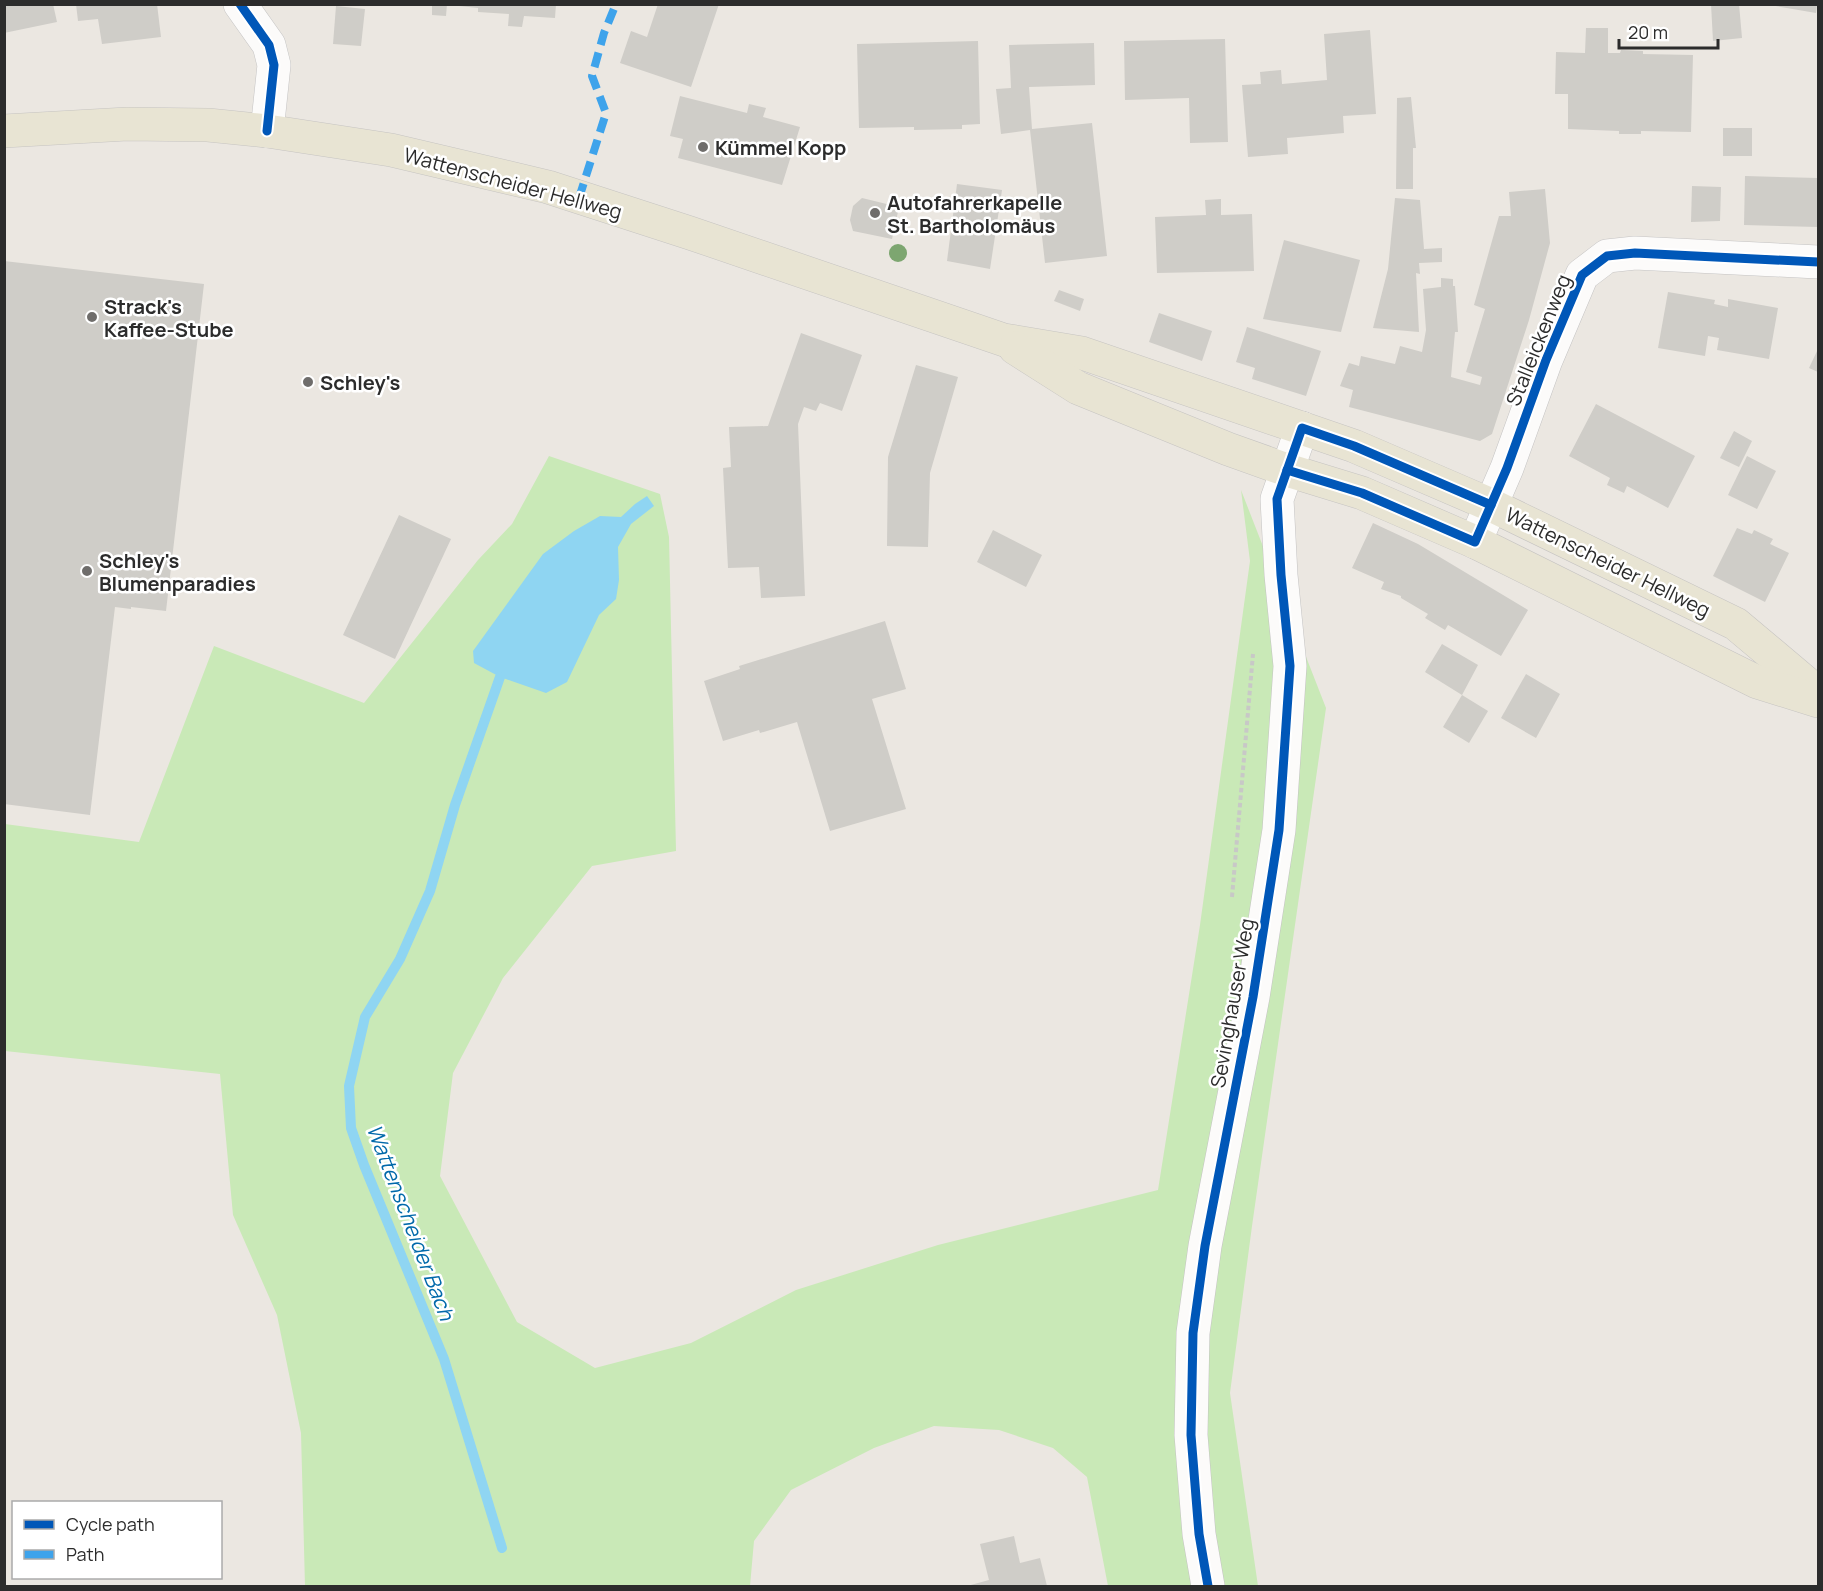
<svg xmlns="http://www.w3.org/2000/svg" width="1823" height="1591" viewBox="0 0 1823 1591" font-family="Manrope,sans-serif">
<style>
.green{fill:#c9e9b7}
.water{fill:#8fd5f2}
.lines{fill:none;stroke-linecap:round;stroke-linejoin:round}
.stream{stroke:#8fd5f2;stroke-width:10}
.building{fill:#cfcdc8}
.minor-casing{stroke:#c4c3c3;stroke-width:34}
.major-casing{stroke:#c6c4c2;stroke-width:34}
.path{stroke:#c8c8c7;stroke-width:4;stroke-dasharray:4.5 3;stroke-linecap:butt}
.minor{stroke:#fcfbfa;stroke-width:33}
.major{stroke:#e8e4d3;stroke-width:33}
.quiet{stroke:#3ea3eb;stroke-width:8;stroke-dasharray:15 8;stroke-linecap:butt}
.cycleway-casing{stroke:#fff;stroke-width:13}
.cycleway{stroke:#0057b8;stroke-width:9}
.tree{fill:#7da670}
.poi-dot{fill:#6f6d6b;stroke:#fff;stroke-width:2}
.labels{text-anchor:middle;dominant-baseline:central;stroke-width:5;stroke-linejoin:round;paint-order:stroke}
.poi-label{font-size:20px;font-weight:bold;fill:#2c2c2c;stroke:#fff;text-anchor:start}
.street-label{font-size:20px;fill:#2c2c2c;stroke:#fff}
.water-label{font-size:21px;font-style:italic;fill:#0169aa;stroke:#fff}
</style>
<rect width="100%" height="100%" fill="#ebe7e1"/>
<path class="green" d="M549,456l111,38 9,43 7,314 -84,15 -89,112 -50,95 -13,103 77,146 78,46 96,-25 105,-53 142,-45 220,-55 42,-265 50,-364 -9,-71 85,218 -74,518 -22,167 28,193h-150l-21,-109 -34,-29 -54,-18 -65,-4 -60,22 -83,42 -37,51 -4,45h-445l-4,-153 -24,-118 -44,-100 -13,-141 -215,-23v-227l134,18 75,-196 150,57 114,-143 34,-36z"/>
<path class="water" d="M647,496l7,10 -23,18 -13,23 1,33 -3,19 -17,16 -32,67 -21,11 -46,-16 -26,-14 -1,-12 70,-97 31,-23 26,-15 21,1 14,-13z"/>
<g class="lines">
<path class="stream" d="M500,677l-45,128 -25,86 -30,68 -35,58 -16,69 2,42 13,37 80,194 58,189"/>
</g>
<g class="building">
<path d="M4,4h49l4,18 -53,11z"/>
<path d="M76,4h81l4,33 -59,7 -4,-25 -20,2z"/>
<path d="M432,4h15l-1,12 -14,-1z"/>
<path d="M459,4h97l-1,14 -31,-2 -2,11 -14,-1 1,-12 -31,-2v-4l-19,-2z"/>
<path d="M658,4h61l-28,83 -71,-24 11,-32 16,6z"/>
<path d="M1711,4h28l3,34 -29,3z"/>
<path d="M1770,5h47l-1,8z"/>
<path d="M336,6l29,3 -4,37 -28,-2z"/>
<path d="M1586,28h22v25h12l1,-3 22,1v3l50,1 -2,77 -50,-1v3h-22v-3l-51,-2v-35h-13l1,-42 29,1z"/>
<path d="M1370,30l6,84 -33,2 1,17 -57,5 1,16 -40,3 -6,-72 19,-1 -1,-12 21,-2 1,14 45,-4 -3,-46z"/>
<path d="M1225,39l3,103 -38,1 -1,-45 -64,2 -1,-59z"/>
<path d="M978,41l2,83 -18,1v4l-48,1v-3l-55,1 -2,-84z"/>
<path d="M1094,43l1,42 -66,2 3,42 60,-6 15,133 -62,7 -15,-133 -29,4 -5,-45 15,-1 -2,-43z"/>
<path d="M680,96l67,17 2,-9 17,4 -3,9 37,10 -18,58 -104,-27 5,-19 -13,-3z"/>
<path d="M1411,97l5,51h-3v41h-17l1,-91z"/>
<rect x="1723" y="128" width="29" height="28"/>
<path d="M1745,176l73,2v49l-74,-2z"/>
<path d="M957,184l45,6 -12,79 -43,-8z"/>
<path d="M1692,186l29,1 -1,34 -29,1z"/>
<path d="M1545,189l5,54 -21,77 -37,114 -12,7 -131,-34 4,-17 -13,-4 9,-23 10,3 2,-10 34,8 5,-18 22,6 4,-22 -3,-41 18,-2v-9l12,1v7h2l3,46h-3l-4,45 29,8 2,-8 -16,-5 19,-63 -11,-4 25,-89h12l-2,-24z"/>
<path d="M862,198l37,9 -7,32 -39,-8 -3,-11 3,-14z"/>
<path d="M1395,198l25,2 4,49 18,-1v14l-23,1 1,11 -4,-1 3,59 -46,-4 15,-59z"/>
<path d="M1221,199v16l31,-1 2,57 -97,2 -2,-56 51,-2 -1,-15z"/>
<path d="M1284,240l76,20 -19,72 -78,-13z"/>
<path d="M4,261l200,23 -38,327 -35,-4v2l-16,-2 -25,208 -86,-11z"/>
<path d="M1059,290l25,9 -4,12 -26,-10z"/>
<path d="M1668,292l47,8 -1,4 14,3v-8l50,9 -9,51 -52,-9 2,-12 -11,-2 -3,20 -47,-8z"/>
<path d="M1159,313l53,18 -10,30 -53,-19z"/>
<path d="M1247,327l74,24 -15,45 -54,-17 3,-11 -19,-6z"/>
<path d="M801,333l61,22 -20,56 -22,-8 -4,8 -12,-4 -6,17 7,172 -44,2 -2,-31 -31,1 -5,-100 8,-1 -2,-40 39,-1z"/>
<path d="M1818,349v23l-9,-4z"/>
<path d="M916,365l42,12 -28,96 -2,74 -41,-1 1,-89z"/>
<path d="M1596,404l99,52 -27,52 -41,-22 -3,7 -17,-8 3,-7 -41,-22z"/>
<path d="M1734,431l18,10 -13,26 -19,-9z"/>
<path d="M1747,456l29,15 -19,38 -29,-14z"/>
<path d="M399,515l52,24 -56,120 -52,-24z"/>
<path d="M1373,523l45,21 110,66 -27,46 -53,-31 -3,5 -20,-12 3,-4 -27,-16v-2l-20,-7 3,-7 -32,-14z"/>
<path d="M1737,528l15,6 2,-4 19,9 -3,5 19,9 -24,49 -52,-26z"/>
<path d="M993,530l49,25 -16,32 -49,-25z"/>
<path d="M885,621l21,68 -34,10 34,110 -76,22 -33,-109 -37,11 -1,-3 -36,11 -19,-60 36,-12 -1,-3z"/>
<path d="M1442,644l36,21 -16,30 -37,-23z"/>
<path d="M1526,674l34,20 -24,44 -35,-20z"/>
<path d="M1462,695l26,16 -19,32 -26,-16z"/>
<path d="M1014,1536l6,27 20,-5 7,28h-80l22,-6 -9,-36z"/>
</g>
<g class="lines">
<g class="minor-casing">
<g id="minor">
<path d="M240,4l29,41 5,20 -7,66"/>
<path d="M1475,542l32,-74 39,-108 36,-85 25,-19 28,-3 183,9"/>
<path d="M1208,1586l-9,-52 -8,-99 2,-102 12,-87 48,-249 26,-167 11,-164 -9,-91 -4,-76 25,-71"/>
</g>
</g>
<g class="major-casing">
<g id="major">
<path d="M4,131l123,-7 81,1 59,6 124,19 157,37 142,46 314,107 78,13 272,93 137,59 245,119 82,69"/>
<path d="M1015,348l63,40 150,61 59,21 75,23 113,49 282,140 61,19"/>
</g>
</g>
<path class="path" d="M1232,897l21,-243"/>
<use href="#minor" class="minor"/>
<use href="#major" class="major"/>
<path class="quiet" d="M579,198l27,-85 -14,-37 12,-43 12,-29"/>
<g class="cycleway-casing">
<g id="cycleway">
<path d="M240,4l29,41 5,20 -7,66"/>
<path d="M1287,470l75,23 113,49 32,-74 39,-108 36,-85 25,-19 28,-3 183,9"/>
<path d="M1208,1586l-9,-52 -8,-99 2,-102 12,-87 48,-249 26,-167 11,-164 -9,-91 -4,-76 25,-71 52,18 137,59"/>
</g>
</g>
<use href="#cycleway" class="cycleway"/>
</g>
<circle class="tree" cx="898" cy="253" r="9"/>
<g class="poi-dot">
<circle cx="703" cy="147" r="6"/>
<circle cx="875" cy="213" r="6"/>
<circle cx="92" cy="317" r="6"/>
<circle cx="308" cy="382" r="6"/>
<circle cx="87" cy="571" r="6"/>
</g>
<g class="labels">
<g class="poi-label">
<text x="715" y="147">Kümmel Kopp</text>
<text x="887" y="202">Autofahrerkapelle<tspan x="887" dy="23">St. Bartholomäus</tspan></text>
<text x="104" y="306">Strack's<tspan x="104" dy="23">Kaffee-Stube</tspan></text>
<text x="320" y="382">Schley's</text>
<text x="99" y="560">Schley's<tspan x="99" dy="23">Blumenparadies</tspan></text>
</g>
<g class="street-label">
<text transform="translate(513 183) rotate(15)">Wattenscheider Hellweg</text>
<text transform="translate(1538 340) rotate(-68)">Stalleickenweg</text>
<text transform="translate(1608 562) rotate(26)">Wattenscheider Hellweg</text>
<text transform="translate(1232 1003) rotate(-80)">Sevinghauser Weg</text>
</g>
<g class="water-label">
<text transform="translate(411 1222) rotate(69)">Wattenscheider Bach</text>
</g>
</g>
<rect width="1823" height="1591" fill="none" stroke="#2c2c2c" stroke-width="12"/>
<rect x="12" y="1501" width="210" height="78" fill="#ffffff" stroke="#ababab" stroke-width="1.5"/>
<rect x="24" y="1520" width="30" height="9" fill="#0057b8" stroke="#ababab" stroke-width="1.5"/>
<text x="66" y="1531" font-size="18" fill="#2c2c2c">Cycle path</text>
<rect x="24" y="1550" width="30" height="9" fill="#3ea3eb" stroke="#ababab" stroke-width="1.5"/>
<text x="66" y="1561" font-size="18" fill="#2c2c2c">Path</text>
<path d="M1619 39v9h99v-9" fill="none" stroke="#2c2c2c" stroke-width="3"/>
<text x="1628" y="39" font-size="18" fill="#2c2c2c" stroke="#ffffff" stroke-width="4.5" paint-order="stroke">20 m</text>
</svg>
